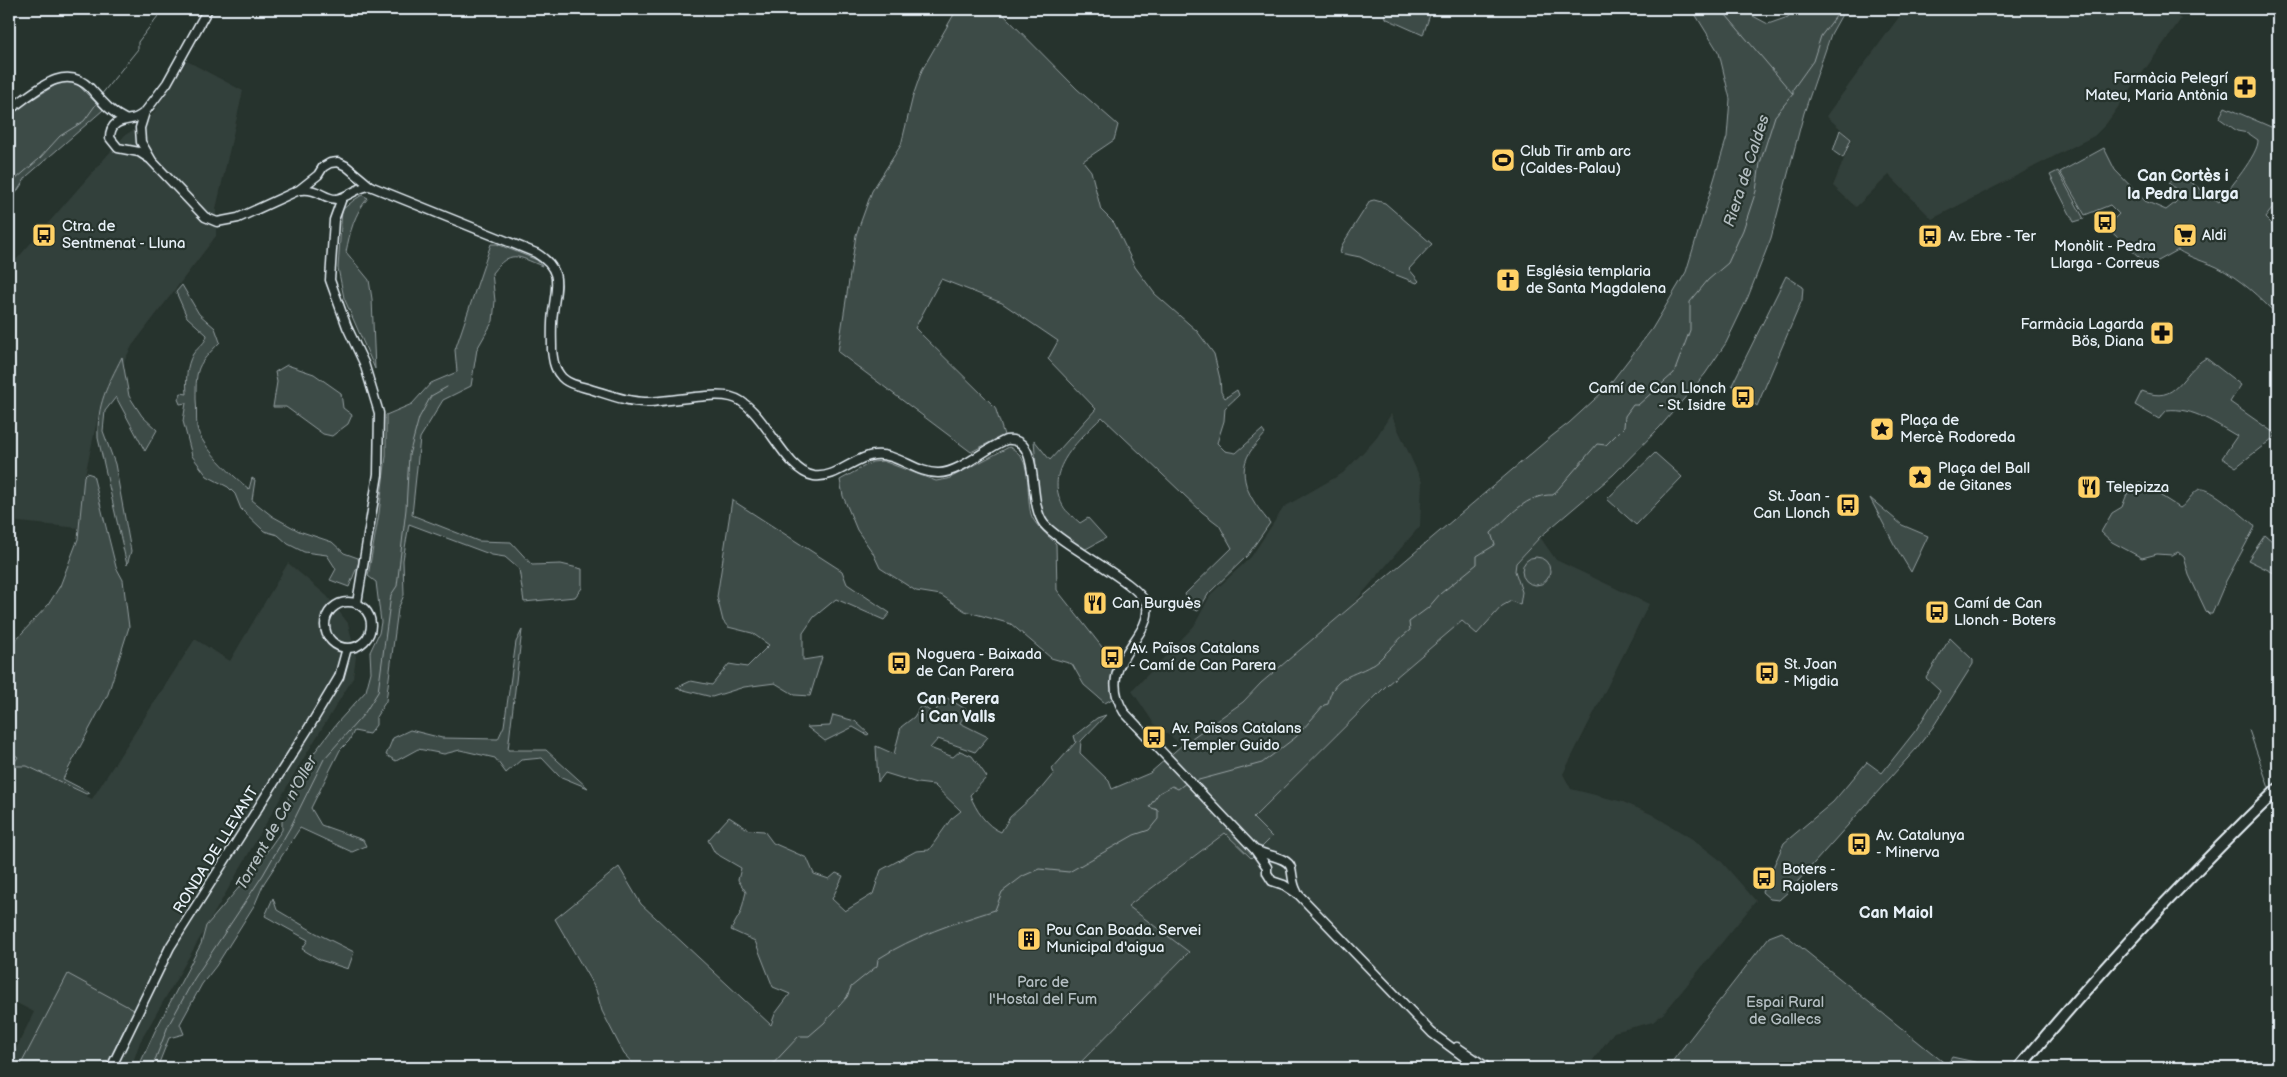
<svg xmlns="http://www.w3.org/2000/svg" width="2287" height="1077" viewBox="0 0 2287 1077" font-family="'Balsamiq Sans',sans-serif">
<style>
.built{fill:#333f3a}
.green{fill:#3e4b47;stroke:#939ea0}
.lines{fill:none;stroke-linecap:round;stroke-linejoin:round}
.stream{stroke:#98a3a5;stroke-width:1}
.secondary-casing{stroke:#e8f1f8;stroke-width:11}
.highway-casing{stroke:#e8f1f8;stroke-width:14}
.secondary{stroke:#26332d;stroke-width:8}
.highway{stroke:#26332d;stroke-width:10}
.labels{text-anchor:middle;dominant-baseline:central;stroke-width:4.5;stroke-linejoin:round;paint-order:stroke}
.poi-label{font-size:15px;fill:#e8f1f8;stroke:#26332d;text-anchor:start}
.street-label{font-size:15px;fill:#e8f1f8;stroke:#26332d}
.park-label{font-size:15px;fill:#b5bfc3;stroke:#26332d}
.water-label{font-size:16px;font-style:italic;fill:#b3bdc0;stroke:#26332d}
.neighbourhood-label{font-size:16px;font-weight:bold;fill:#e8f1f8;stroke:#26332d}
</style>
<rect width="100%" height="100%" fill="#26332d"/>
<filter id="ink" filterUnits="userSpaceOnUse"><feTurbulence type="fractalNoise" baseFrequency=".02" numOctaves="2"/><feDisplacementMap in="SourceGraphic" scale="10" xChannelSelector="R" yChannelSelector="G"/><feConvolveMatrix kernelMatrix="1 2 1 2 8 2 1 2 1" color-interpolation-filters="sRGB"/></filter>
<g filter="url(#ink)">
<g class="built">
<path d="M1905,9h262l14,10 -75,105 -12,12 -162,83 -43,-44 -33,32 -23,-21 19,-47 -26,-23z"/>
<path d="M187,61l56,30 -27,118v27l-84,110 -32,62 -15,67 -6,53 -70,-7v-253l116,-133 23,-14z"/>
<path d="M1391,414l31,68 -2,44 -71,83 -88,74 -18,19 -61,43 -27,-20 -23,-34 62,-65 17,-32 40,-37 33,-50 59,-34 31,-32z"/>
<path d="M1540,537l16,23 93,44 -86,170 8,15 52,13 28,12 43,26 26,20 36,41 -92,112 -11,9 -39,10 -27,36h-512l114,-116 -61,-45 97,-74 27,25 1,-40 135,-134 74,-63 15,12 25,-27 9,-5 9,3 2,-12 -7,-22 1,-7z"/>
<path d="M288,563l39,33 21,27 8,34 -3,21 -54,88 -159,276 -9,26h-122v-5l25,-51 -25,-13v-246l83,46 103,-160 35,22z"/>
</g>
<g class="green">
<path d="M957,9h41l79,80 41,36 -4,15 -31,21 8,10 10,39 13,13 21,44 20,27 42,37 17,23 6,25 1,13 4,6 12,-8 2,5 -14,13 -1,13 -7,22 8,8 11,2 26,-23 3,4c-5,6 -11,12 -15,18 -16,26 4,52 20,71l-23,33 -38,37 -11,18 -6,-2 -7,-15 47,-46 -13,-23 -17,-13 -100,-95c-24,24 -59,53 -39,89 3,6 12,12 17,17l8,-5 18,20 -22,12 -36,-27 -9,-19 -5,-64 16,20 46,-51 -48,-50 10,-18 -56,-38 -61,-24 -26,49 80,79 9,28 -33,17 -133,-100 18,-117 16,-44 29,-46 12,-49 9,-26z"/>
<path d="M1386,9h46l-9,26 -38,-17z"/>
<path d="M1692,9h56l5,7 15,8 20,-7 4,-8h53l-14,25 -27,79 -33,125 -23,59 -22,46 -21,31 -45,53 -47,48 -73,62 -24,26 -1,8 7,21 -2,13 -9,-4 -9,5 -25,28 -15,-13 -74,63 -135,134 19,19 -21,21 -26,-25 -97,73 61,46 -114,116h-438l-13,-14 -22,-43 -6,-21 -41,-71 64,-52 22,37 130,121 4,-11 15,-20 -17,-7 -18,-46 -24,-11 10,-18 5,-20 -8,-12 3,-12 -26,-15 -7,-13 21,-23 20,13 15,1 9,12 34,15 7,16 15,5 7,-6 7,3 -11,23 13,12 28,-17 8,-24 35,-19 13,-1 22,-31 10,-8 -27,-26 -17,-2 -32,-10 -7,9 -2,-36 18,8 7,-27 13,-10 7,-12 13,9 10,-18 23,14 -7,13 28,14 -13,15 -37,-13 -8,9 23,9 7,-6 12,5 15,21 -17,18c6,15 16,31 31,37l9,-15 30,-27 14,-17 -2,-4 24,-27 -2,-6 23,-18 9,-3 -25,26 -1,12 29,28 3,8 38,-16 32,-28 61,-43 18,-19 291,-247 17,-13 37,-34 46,-60 34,-57 41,-135 3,-38 -11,-46z"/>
<path d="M67,81l9,2 27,27 -76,66 -18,28v-90l48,-30z"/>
<path d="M2225,107l53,23v71l-13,17 13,13v85c-19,-19 -37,-37 -61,-49 -13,-6 -27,-9 -39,-17l-29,16 -43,-39 13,-13 -9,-9 -25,10 -25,-43 44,-24 11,22 30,31 21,9 9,-7 6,-9 -12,-11 8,-10 42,29c9,-12 40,-48 39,-62l-10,-7 -11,-2 -18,-13z"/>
<path d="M1840,130l11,9 -8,19 -10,-7z"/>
<path d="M2058,171l26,48 -10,3 -24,-47z"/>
<path d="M362,195l6,3c-14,16 -18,34 -22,54l23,28 3,19 3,70 -31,-71 -6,-30 4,-58 12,-10z"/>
<path d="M1374,200l11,3 47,41 -23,25 10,12 -2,2 -26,-10 -31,-16 -20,-4 2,-8 28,-44z"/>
<path d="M491,244h6l40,16 5,6c-25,-10 -31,-17 -50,7l3,28 -2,20 -16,28 -6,37 -28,14 -23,38 -8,77 66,26 33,1 21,23 29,-1 21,5v19l-7,9 -51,5 -5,-33 -14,-12 -13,-2 -83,-31 -6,36 1,35 -6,14 -12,92 -10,16v8l-7,9 -15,-3 -5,10 -9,9 -29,58 10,17 42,15 3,6 -14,6 -52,-24 -36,55 -9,21 -39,62 -14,18 -22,40 4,10 -15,4 -12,30h-19l17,-37 46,-87 5,-18 47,-55 29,-41v-10l12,-41 43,-56 29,-32 5,-19 -1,-20 9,-19 2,-11 -5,-40 -8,-6 11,-63 7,-57v-41l26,-11 19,-21 26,-11 -2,-22z"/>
<path d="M1786,276l17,11 -1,13 -45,106 -25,-21z"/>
<path d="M182,285l17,29 16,14 5,14c-23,24 -24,24 -24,57 1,9 0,19 1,28 3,19 37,50 52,62l3,-11 3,2 -3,20 20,16 27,15 33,11 12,11 14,5 1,4 -10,25 -19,-7 6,-11 -9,-14 -23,-3 -16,-8 -10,-9 -14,-4 -23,-22 -6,-15 -7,-7 -21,-11 -15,-20 -9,-35 3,-18 -6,1 -2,-5 3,-6 6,1c-1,-13 -1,-28 6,-40 5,-7 13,-11 14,-19l-20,-18 -11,-25z"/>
<path d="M122,357l7,39 13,20 15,14 -12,21 -29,-54 -11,14 -2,20 12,33 16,87 -4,14 -29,-127c-1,-35 9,-51 24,-81z"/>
<path d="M2206,358l35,27 -11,17 47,33 -41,32 -14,-9 15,-22c-21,-12 -44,-29 -70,-26l-8,9 -24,-14 7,-14c36,15 38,-18 64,-33z"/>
<path d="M287,365l27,9 27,19 2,15 9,7 -4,9 -16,12 -9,-2 -37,-27h-13l4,-25 -2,-10z"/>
<path d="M1009,447c25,10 16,44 22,67 2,10 18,22 25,30l1,46 56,71 -1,38 -7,4 -21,-18 -12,-21 -21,-6 -40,-34 -46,-13 -24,-16 -25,-4 -36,-23 -7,-15 -16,-23 -14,-34 -3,-16 32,-18 11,-1 53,20 12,-2z"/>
<path d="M1655,453l27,24 -46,48 -29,-26z"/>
<path d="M87,473l6,2 23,92 7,13 6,47 -21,67 -45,85 27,14 -4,1 -59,-28h-15l6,-9 -9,-6v-104l39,-42 12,-19 18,-47 6,-63z"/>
<path d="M2139,482l41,26c7,-4 12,-16 20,-19 12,-2 42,27 53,35l2,3 -29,54 -14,33h-3l-3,-3 -17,-36 -5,-18 -6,-5 -6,3 -15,-1 -15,4 -30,-16 -11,-10 11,-19 10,-6 5,-13 6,-4z"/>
<path d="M1870,498l32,27 26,11 -17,36 -17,-28z"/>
<path d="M732,500l110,71 5,13 43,29 -6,7 -48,-21 -22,18 -11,16v27l19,-3 -12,39 -15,-1 -20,-12 -31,4 -32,10 -36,-9 15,-7 21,4 17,-21 18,3 22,-22 -17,-12 -24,-6 -5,-6 -6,-24z"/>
<path d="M2265,535l13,11v29l-30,-15z"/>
<circle cx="1536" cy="571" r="14"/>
<path d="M522,630l-14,120h38l42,38 -29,-12 -17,-18 -21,2 -15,13 -11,-15 -35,-8 -16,4 -26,-5 -22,12 -10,-6 7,-17 17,-8 32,8 56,1 6,-13 12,-84z"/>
<path d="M1950,638l23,22v4l-40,63 -17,22 -127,142 -10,9 -9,-1 -8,-7 22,-49 49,-41 34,-40 15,11 34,-43 24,-39 -14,-13z"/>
<path d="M833,715l22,6 14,13 -2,1 -14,-8 -28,14 -18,-14 23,-1z"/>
<path d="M273,898l4,12 39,23 38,19 -6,17 -28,-9 -18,-11 6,-9 -43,-24z"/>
<path d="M1782,932l165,133 5,-8 50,11h-335l102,-131z"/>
<path d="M68,974l66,36 -29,58h-86z"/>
</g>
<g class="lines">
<g class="stream">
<path d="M1721,9l72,85"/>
<path d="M101,95l37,-46v-7l20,-26 -3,-3 1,-4"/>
<path d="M9,192l7,-13 23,-20 21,-23 24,-15 13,-18"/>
<path d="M2249,730l20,58"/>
<path d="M1195,781l67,-18 34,-26 28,-32 4,-1c5,-32 31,-27 51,-44 11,-10 19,-21 31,-30l-1,-8 19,-14 12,-14 37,-30v-8l18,-11 -4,-12c19,-17 35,-39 62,-38l44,-51 9,1 18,-18 1,-11 8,-11h5l36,-32 16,-43v-28l18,-22 20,-17 15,-33 13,-39 4,-28 15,-47 18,-22v-5l20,-28 8,-25 16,-21 -4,-6"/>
<path d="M152,1068l16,-42 26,-47 69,-104 28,-49 33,-67 40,-45 14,-22 13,-97 6,-9 9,-77 3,-54 10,-37 12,-22 16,-9"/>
<path d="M769,1068l30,-32h10l15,-13 23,-26 4,-10 26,-21 1,-7c36,-23 76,-36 117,-49l7,-18 21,-16 16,-7 30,3 65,-37 15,-5 9,-11v-9l-9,-3 10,-14 13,-7 6,3 8,-6"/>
</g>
<g class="secondary-casing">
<g id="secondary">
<path d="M208,9l-41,74 -22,29 -5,16 1,14 11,19 53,56 12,5 21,-4 61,-28 19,-15 5,-8 7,-4 8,-1 8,4 24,20 166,67c28,17 20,33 17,59 -2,13 -1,26 -1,38 1,9 2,18 8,25 6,9 20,11 30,14 17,5 37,13 55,13 24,0 65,-10 86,-5 32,7 52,74 83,79 22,3 40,-19 60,-21 23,-3 42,19 65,18 20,0 47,-25 67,-33 37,-4 20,61 38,84 19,23 100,60 103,83 5,32 -53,56 -23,105l131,138 12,17v6l5,8 12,4 15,10 133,138 47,35"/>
<path d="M9,110c24,-16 54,-49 81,-22 11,12 20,24 35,31"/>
<path d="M145,112c-4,3 -9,7 -14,7 -12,2 -21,4 -21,19l8,10 21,4 11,7"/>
<path d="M301,190c17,-2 23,9 35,9 11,-1 21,-12 34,-13"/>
<path d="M342,198l-8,22 -4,60 17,47 17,36 15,50 -1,61 -21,129"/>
<circle cx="348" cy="625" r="23"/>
<path d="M1258,851c9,5 30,6 33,17 2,8 1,15 6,24"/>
<path d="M1457,1047l31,21"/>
<path d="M111,1068l59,-121 138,-218 31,-52 8,-29"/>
</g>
</g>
<g class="highway-casing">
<path id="highway" d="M2019,1068c81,-98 168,-191 259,-279"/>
</g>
<use href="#secondary" class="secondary"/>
<use href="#highway" class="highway"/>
</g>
</g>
<defs>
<g id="pharmacy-square" transform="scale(1.25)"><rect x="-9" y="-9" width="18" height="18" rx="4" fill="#ffd166" stroke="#26332d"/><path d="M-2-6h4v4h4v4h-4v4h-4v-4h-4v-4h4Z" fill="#111"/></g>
<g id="stadium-square" transform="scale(1.25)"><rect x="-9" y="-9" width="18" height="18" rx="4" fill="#ffd166" stroke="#26332d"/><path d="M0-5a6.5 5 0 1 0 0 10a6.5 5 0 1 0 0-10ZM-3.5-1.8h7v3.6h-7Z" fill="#111"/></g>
<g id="bus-square" transform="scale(1.25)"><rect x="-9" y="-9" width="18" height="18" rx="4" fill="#ffd166" stroke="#26332d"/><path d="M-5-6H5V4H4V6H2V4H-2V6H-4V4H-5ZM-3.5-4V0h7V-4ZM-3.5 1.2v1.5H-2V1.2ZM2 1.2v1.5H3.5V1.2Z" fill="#111"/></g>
<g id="supermarket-square" transform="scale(1.25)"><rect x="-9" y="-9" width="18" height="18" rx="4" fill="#ffd166" stroke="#26332d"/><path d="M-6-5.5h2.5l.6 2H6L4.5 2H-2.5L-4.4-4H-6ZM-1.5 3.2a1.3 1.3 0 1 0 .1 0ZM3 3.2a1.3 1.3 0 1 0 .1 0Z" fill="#111"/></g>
<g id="church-square" transform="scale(1.25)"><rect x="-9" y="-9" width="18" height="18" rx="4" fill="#ffd166" stroke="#26332d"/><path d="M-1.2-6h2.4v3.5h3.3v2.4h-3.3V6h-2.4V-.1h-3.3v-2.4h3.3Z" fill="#111"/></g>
<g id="sight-square" transform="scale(1.25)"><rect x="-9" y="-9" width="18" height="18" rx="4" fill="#ffd166" stroke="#26332d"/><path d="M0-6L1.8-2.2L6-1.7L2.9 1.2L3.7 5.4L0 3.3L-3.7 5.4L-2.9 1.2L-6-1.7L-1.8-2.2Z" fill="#111"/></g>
<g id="restaurant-square" transform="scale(1.25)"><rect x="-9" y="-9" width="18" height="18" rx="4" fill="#ffd166" stroke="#26332d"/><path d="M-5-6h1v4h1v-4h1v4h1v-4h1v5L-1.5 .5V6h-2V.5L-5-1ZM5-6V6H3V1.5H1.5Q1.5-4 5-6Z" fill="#111"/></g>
<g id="building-square" transform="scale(1.25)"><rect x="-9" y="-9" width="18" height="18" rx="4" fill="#ffd166" stroke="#26332d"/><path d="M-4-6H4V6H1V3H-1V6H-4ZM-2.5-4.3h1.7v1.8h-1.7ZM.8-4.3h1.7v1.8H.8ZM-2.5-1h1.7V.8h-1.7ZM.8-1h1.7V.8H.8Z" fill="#111"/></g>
</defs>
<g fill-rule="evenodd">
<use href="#pharmacy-square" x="2245" y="87"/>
<use href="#stadium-square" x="1503" y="160"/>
<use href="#bus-square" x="2105" y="222"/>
<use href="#bus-square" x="44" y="235"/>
<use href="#supermarket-square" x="2185" y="235"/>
<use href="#bus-square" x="1930" y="236"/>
<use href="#church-square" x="1508" y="280"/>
<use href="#pharmacy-square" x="2162" y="333"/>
<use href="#bus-square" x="1743" y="397"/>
<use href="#sight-square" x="1882" y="429"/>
<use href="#sight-square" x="1920" y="477"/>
<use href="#restaurant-square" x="2089" y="487"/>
<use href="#bus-square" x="1848" y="505"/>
<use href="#restaurant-square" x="1095" y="603"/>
<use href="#bus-square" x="1937" y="612"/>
<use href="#bus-square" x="1112" y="657"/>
<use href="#bus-square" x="899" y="663"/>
<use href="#bus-square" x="1767" y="673"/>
<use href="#bus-square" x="1154" y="737"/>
<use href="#bus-square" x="1859" y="844"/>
<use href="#bus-square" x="1764" y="878"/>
<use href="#building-square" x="1029" y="939"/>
</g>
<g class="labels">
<g class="poi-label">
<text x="2228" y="78" text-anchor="end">Farmàcia Pelegrí<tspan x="2228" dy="17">Mateu, Maria Antònia</tspan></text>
<text x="1520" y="151">Club Tir amb arc<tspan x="1520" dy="17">(Caldes-Palau)</tspan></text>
<text x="62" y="226">Ctra. de<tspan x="62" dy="17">Sentmenat - Lluna</tspan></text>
<text x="2202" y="235">Aldi</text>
<text x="1948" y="236">Av. Ebre - Ter</text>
<text x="2105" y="246" text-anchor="middle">Monòlit - Pedra<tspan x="2105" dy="17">Llarga - Correus</tspan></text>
<text x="1526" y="271">Església templaria<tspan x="1526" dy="17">de Santa Magdalena</tspan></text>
<text x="2144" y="324" text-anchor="end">Farmàcia Lagarda<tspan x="2144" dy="17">Bös, Diana</tspan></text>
<text x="1726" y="388" text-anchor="end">Camí de Can Llonch<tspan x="1726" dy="17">- St. Isidre</tspan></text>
<text x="1900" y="420">Plaça de<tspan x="1900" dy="17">Mercè Rodoreda</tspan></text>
<text x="1938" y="468">Plaça del Ball<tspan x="1938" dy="17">de Gitanes</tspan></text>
<text x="2106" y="487">Telepizza</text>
<text x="1830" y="496" text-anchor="end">St. Joan -<tspan x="1830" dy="17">Can Llonch</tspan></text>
<text x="1112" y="603">Can Burguès</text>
<text x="1954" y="603">Camí de Can<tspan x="1954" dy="17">Llonch - Boters</tspan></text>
<text x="1130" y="648">Av. Països Catalans<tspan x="1130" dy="17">- Camí de Can Parera</tspan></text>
<text x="916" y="654">Noguera - Baixada<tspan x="916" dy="17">de Can Parera</tspan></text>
<text x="1784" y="664">St. Joan<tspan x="1784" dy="17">- Migdia</tspan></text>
<text x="1172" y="728">Av. Països Catalans<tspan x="1172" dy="17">- Templer Guido</tspan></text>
<text x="1876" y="835">Av. Catalunya<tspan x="1876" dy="17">- Minerva</tspan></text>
<text x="1782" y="869">Boters -<tspan x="1782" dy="17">Rajolers</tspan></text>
<text x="1046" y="930">Pou Can Boada. Servei<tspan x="1046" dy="17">Municipal d'aigua</tspan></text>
</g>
<g class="street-label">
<text transform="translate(216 850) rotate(-58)">RONDA DE LLEVANT</text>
</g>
<g class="park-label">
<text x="1043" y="982">Parc de<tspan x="1043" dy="17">l'Hostal del Fum</tspan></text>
<text x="1785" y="1002">Espai Rural<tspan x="1785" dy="17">de Gallecs</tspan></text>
</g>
<g class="water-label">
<text transform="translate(1747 171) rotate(-72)">Riera de Caldes</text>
<text transform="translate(277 823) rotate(-61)">Torrent de Ca n'Oller</text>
</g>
<g class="neighbourhood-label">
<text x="2183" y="176">Can Cortès i<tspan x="2183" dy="18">la Pedra Llarga</tspan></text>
<text x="958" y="699">Can Perera<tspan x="958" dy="18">i Can Valls</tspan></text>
<text x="1896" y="913">Can Maiol</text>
</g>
</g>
<rect width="2287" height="1077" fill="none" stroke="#26332d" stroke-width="30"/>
<rect x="15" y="15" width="2257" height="1047" fill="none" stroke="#e8f1f8" stroke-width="2" filter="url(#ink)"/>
</svg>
